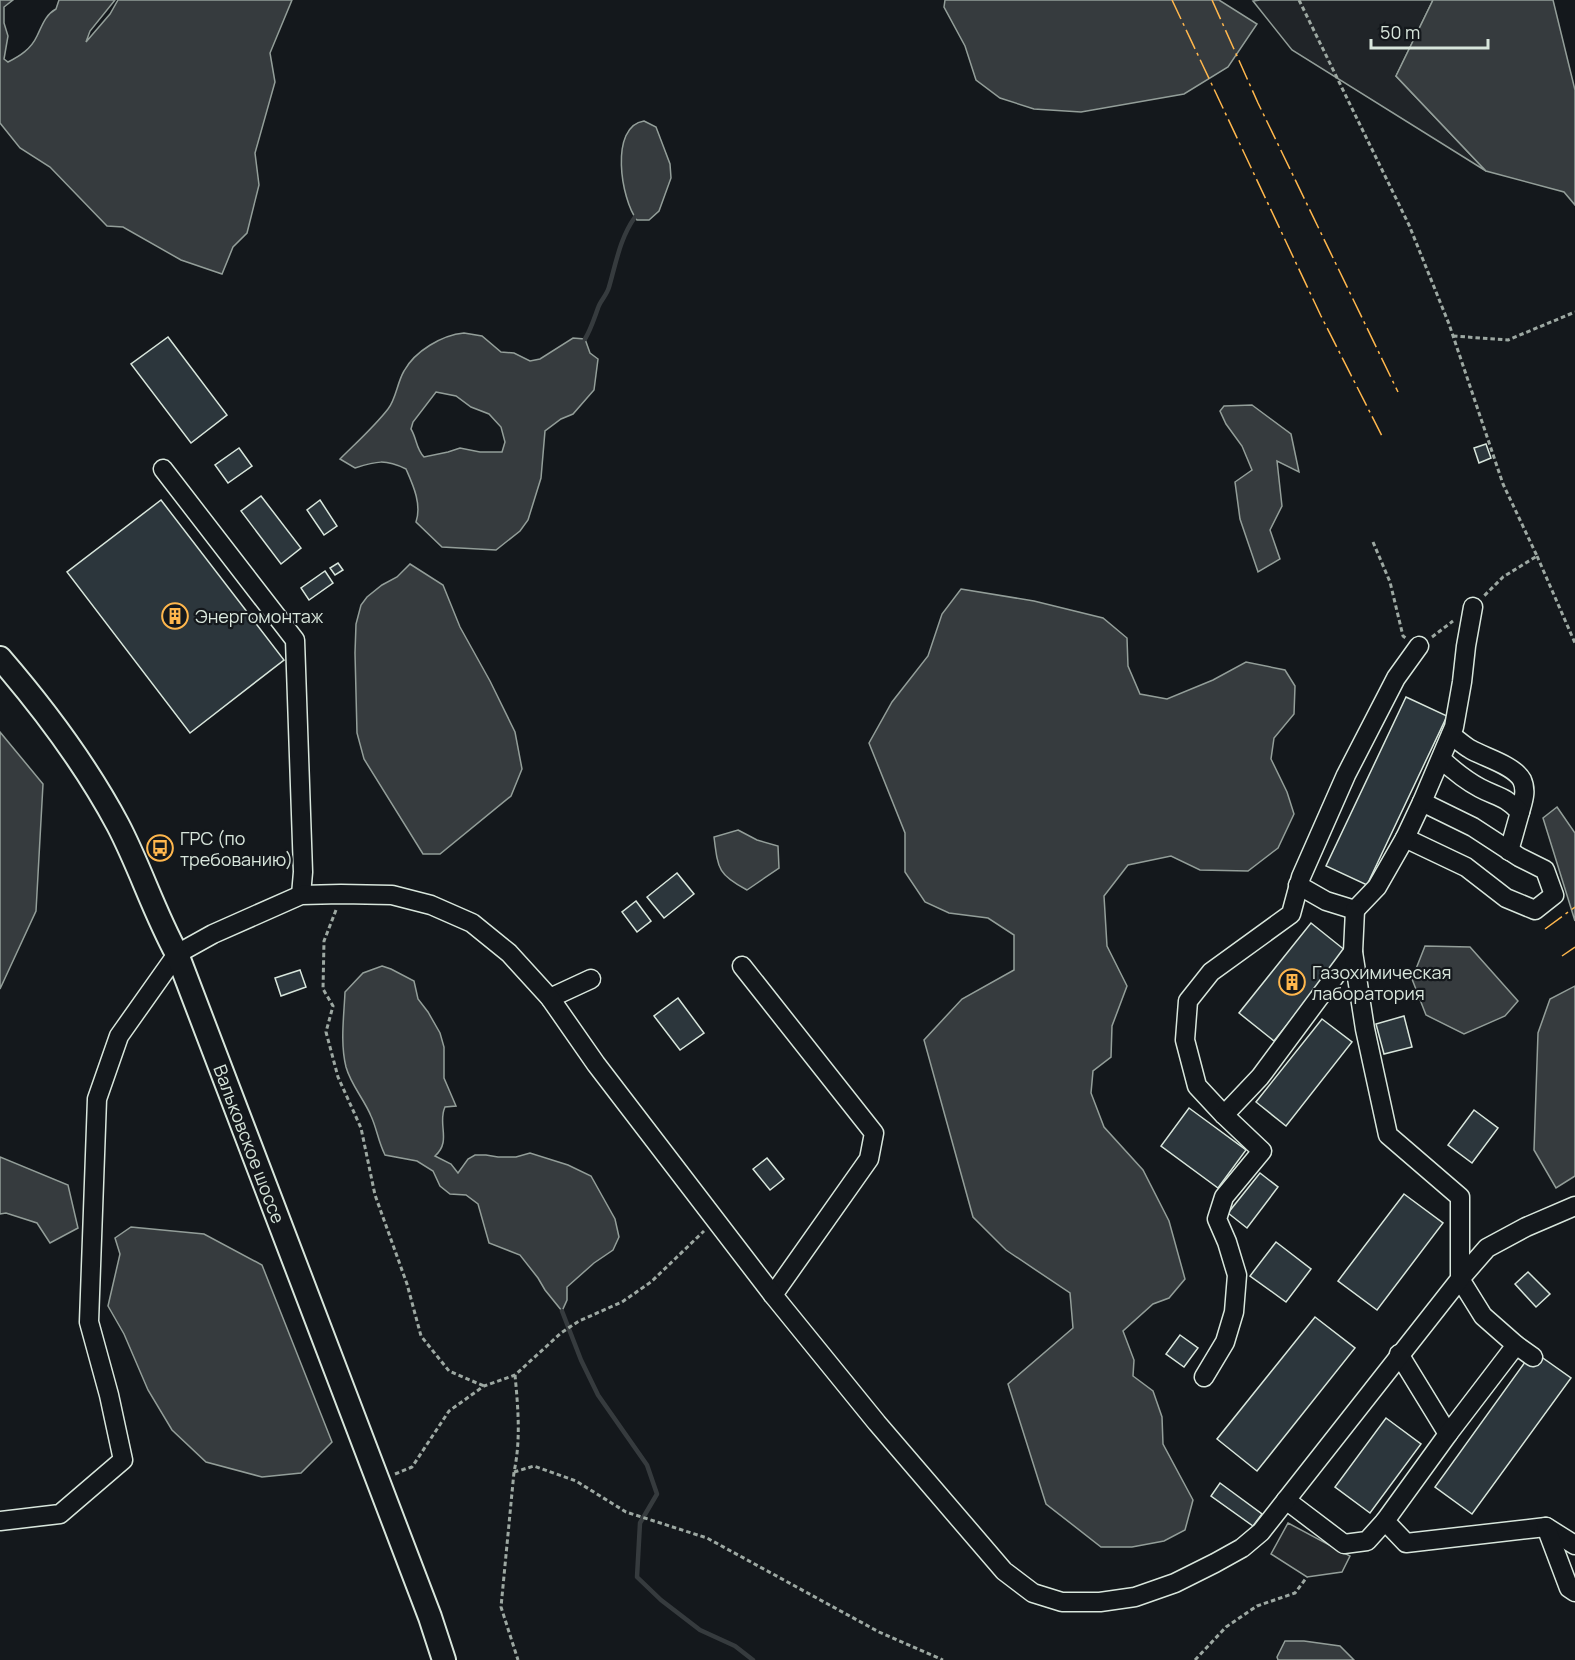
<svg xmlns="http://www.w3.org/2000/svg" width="1575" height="1660" viewBox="0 0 1575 1660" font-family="Manrope,sans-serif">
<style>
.green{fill:#202428;stroke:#939e99;stroke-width:1.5}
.parking{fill:#24282b;stroke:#939e99;stroke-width:1.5}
.water{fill:#363b3e;stroke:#939e99;stroke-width:1.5;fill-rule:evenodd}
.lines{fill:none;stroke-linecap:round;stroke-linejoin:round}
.stream{stroke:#363b3e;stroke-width:4.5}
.building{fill:#2c363c;stroke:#d8e6dc;stroke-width:1.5}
.minor-casing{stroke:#d8e6dc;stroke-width:21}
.major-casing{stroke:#d8e6dc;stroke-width:26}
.path{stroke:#9da8a2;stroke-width:3;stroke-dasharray:4.5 3;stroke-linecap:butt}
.minor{stroke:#14181c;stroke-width:18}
.major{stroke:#14181c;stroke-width:22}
.power{stroke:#ffb74d;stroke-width:1.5;stroke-dasharray:21 4.5 3 4.5;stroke-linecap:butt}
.labels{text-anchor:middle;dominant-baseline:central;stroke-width:4.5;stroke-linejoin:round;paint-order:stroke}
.poi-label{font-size:18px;fill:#d8e6dc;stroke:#14181c;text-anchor:start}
.street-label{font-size:18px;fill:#d8e6dc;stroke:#14181c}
</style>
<rect width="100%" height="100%" fill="#14181c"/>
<path class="green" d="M1260,0h173l-37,76 90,95 -194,-121 -39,-49z"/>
<path class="parking" d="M1288,1523l62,33 -8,16 -35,5 -36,-23z"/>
<g class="water">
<path d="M0,0h13l-9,7v16l4,13 -4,23 4,3c12,-6 23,-13 29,-26 5,-10 8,-21 19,-27l3,-9h56l-25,31 -4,11 24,-28 8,-14h174l-22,53 5,29 -20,71 4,32 -12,48 -14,14 -11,27 -41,-14 -58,-33 -16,-1 -57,-59 -30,-19 -20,-25z"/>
<path d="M945,0h274l38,24 -29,43 -44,27 -103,18 -47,-3 -34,-11 -24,-18 -11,-34 -21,-39z"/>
<path d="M1433,0h120l22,90v115l-11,-13 -78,-21 -90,-95z"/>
<path d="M644,121l12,6 14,37 1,14 -12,33 -10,9h-12c-16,-20 -28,-94 7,-99z"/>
<path d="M464,333l18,3 19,16 13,1 16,8 10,-2 33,-21 12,1 5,14 8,6 -4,31 -21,24 -12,5 -16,12 -4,47 -13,42 -8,11 -24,19 -54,-3 -26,-25c6,-18 -3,-37 -10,-53 -21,-10 -29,-8 -51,-1l-15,-9c16,-16 34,-32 48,-50 8,-10 9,-26 16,-38 11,-20 38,-36 60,-38zM436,392l20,4 15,11 18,7 12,13 4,15 -3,10h-22l-20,-4 -12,4 -24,5c-8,-8 -7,-18 -13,-28l2,-7z"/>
<path d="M1252,405l39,29 8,38 -22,-11 5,45 -12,24 10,29 -22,13 -18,-53 -5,-37 17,-12 -10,-24 -16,-22 -6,-13 4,-5z"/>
<path d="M410,564l33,21 17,42 30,54 25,51 7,37 -11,27 -71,58h-17l-59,-95 -7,-26 -2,-80 1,-29 5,-19 6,-8 15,-12 15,-8z"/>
<path d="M961,589l73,12 69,17 24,20 1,28 12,28 27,5 46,-19 33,-18 39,8 10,16 -1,28 -20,24 -3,21 16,33 7,22 -16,34 -30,23 -48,-1 -29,-14 -43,9 -24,31 3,50 20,40 -15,40 -1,31 -18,14 -2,22 13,34 39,43 26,51 16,58 -16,19 -16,6 -30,27 11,29 -1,16 20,15 9,26 1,27 30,56 -8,30 -21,11 -32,6h-31l-55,-43 -38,-120 65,-56 -3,-35 -64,-43 -33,-33 -49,-177 38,-41 52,-29v-35l-26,-17 -39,-5 -24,-11 -20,-30v-39l-36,-90 23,-41 36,-46 14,-42z"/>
<path d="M0,732l43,52 -7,127 -36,78z"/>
<path d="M1557,807l18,26v88l-32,-103z"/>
<path d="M738,830l19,10 21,6 1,22 -32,22c-29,-15 -29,-21 -33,-53z"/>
<path d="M1425,946l45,1 48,54 -13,15 -41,18 -38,-19 -14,-36z"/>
<path d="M382,966l9,3 23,12 4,18 10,13 12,21 4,14v31l12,28 -11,1c-8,17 7,34 -10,49l16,8 7,9 10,-14 7,-4h11l12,2h18l14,-4 38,12 23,11 24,43 4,18 -6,13 -19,13 -27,24v13l-5,11 -17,-21 -7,-12 -18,-23 -31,-12 -11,-39 -12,-9 -16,-1 -10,-8 -7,-15 -16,-10 -32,-6c-7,-14 -8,-26 -14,-39 -7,-17 -20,-31 -25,-49 -6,-24 -2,-51 -1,-75l18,-19z"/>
<path d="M1575,986v190l-19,12 -22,-38 4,-117 12,-34z"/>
<path d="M0,1157l68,28 10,43 -28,15 -13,-20 -31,-10 -6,1z"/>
<path d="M131,1227l73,7 58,31 70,177 -31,31 -39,4 -56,-15 -34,-32 -24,-40 -24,-56 -16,-28 12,-52 -5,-16z"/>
<path d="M1285,1641h19l36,5 14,14h-76l-1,-3z"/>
</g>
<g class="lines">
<g class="stream">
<path d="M585,339c6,-10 9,-20 13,-31 2,-7 9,-13 11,-21 7,-24 11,-49 26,-70"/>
<path d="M562,1311l19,49 17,35 49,70 10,29 -17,29 -3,54 24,23 39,30 35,16 18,14"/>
</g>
</g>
<g class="building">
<path d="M168,337l59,78 -36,28 -60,-79z"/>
<path d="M1486,444l5,14 -12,5 -5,-15z"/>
<path d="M239,448l13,18 -24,17 -13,-18z"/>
<path d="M261,496l40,52 -20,16 -40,-53z"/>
<path d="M161,500l123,160 -94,73 -123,-161z"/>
<path d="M320,500l17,26 -13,9 -17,-25z"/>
<path d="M338,563l5,7 -8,5 -5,-7z"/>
<path d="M325,571l8,12 -24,17 -8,-12z"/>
<path d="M1406,697l41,19 -80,169 -41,-19z"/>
<path d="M159,839l9,13 -7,5 -9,-13z"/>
<path d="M677,873l17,21 -30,24 -17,-21z"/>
<path d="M636,901l15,20 -14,11 -15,-20z"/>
<path d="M1311,923l35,28 -72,90 -35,-28z"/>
<path d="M300,970l6,17 -25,9 -6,-18z"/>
<path d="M678,998l26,35 -24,17 -26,-34z"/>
<path d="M1404,1016l8,31 -28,7 -8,-30z"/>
<path d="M1322,1019l30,23 -66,84 -30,-24z"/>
<path d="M1189,1108l57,42 -28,38 -57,-42z"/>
<path d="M1474,1110l24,18 -26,35 -24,-18z"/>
<path d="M767,1158l17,21 -14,11 -17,-21z"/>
<path d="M1260,1173l18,14 -31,41 -19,-15z"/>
<path d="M1404,1194l39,29 -66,87 -39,-29z"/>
<path d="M1276,1242l35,27 -25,33 -36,-26z"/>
<path d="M1528,1272l22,22 -14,13 -21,-23z"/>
<path d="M1315,1317l40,31 -98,123 -40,-32z"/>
<path d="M1180,1335l18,13 -14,19 -18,-13z"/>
<path d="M1533,1351l38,27 -99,136 -37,-27z"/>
<path d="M1386,1418l35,26 -51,69 -35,-26z"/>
<path d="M1220,1483l42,31 -9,12 -42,-30z"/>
</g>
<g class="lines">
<g class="minor-casing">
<g id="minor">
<path d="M163,469l132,171 8,232 -2,23"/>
<path d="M1451,735c6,4 12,10 19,14 13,8 44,16 52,31 5,11 1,21 -2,32"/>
<path d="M1441,759c12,11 24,21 39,29 17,9 25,8 40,24l-11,39"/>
<path d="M1422,802l51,25 46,30 26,13 9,25 -19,15 -29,-12 -40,-31 -61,-29z"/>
<path d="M1422,802l32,-75 8,-45 4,-36 7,-39"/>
<path d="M1298,885l28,16 29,9 22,-23 28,-49"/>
<path d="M1353,952l-93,125 -36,38 -27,-29 -12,-46 3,-39 23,-29 80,-58 10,-37 45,-102 50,-97 23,-32"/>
<path d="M742,966l132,167 -5,26 -96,136"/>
<path d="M550,998l41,-19"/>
<path d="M1516,1345l17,12"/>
<path d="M1399,1354l49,80 -63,87 21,22 140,-16 29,18"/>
<path d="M1204,1377l21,-35 9,-30 3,-37 -10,-33 -10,-23 7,-22 38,-46 -38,-36"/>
<path d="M1448,1434l68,-89 -33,-29 -23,-37 27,-31 39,-21 49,-21"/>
<path d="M1286,1500l58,44 23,-3 18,-20"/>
<path d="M0,1521l60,-7 63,-54 -14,-65 -20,-73 8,-223 22,-63 58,-82 36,-20 88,-39 40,-1 51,1 39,10 41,18 37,30 41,45 46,66 177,231 104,128 127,148 29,22 29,9h38l35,-5 40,-14 40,-20 27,-15 19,-16 199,-253v-82l-72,-62 -23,-106 -12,-77 2,-42"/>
<path d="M1546,1527l23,61 6,4"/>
</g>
</g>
<g class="major-casing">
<g id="major">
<path id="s1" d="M0,658c44,51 86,107 118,167 22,42 36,87 59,129l253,663 14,43"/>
</g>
</g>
<g class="path">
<path d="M1299,0l110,225 40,99 54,160 34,72 -34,21 -19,19"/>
<path d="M1453,336l55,4 67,-28"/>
<path d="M1373,542l17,40 13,54 4,3"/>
<path d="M1537,556l38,87"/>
<path d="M1432,637l21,-16"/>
<path d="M336,910l-12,31 -1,48 10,17 -7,26 12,45 23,51 14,67 32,89 14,52 28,35 35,15"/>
<path d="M515,1375c3,32 6,65 -1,97l-13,135 17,53"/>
<path d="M514,1472l20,-6 42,15 50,31 81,26 172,94 64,28"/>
<path d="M395,1474l17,-7 37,-56 35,-25 31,-11 46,-42 18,-12 43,-19 29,-20 53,-51"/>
<path d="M1195,1660l31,-33 31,-21 38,-13 12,-16"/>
</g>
<use href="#minor" class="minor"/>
<use href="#major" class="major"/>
<g class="power">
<path d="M1172,0l149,316 62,122"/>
<path d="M1212,0l46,103 140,289"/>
<path d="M1545,929l30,-22"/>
<path d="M1562,956l13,-9"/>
</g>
</g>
<defs>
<g id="building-ring" transform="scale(1.35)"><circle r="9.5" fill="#14181c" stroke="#ffb74d" stroke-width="1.5"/><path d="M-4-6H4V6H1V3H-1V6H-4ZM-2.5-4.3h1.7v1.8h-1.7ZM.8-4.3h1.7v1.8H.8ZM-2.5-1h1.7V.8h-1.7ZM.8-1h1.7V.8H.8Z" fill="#ffb74d"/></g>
<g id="bus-ring" transform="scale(1.35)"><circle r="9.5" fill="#14181c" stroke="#ffb74d" stroke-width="1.5"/><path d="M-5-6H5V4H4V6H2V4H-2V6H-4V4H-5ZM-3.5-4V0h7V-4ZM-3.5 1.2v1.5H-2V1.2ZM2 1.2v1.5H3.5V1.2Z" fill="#ffb74d"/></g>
</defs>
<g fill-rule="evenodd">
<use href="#building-ring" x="175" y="616"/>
<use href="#bus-ring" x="160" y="848"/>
<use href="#building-ring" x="1292" y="982"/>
</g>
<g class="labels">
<g class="poi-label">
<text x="195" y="616">Энергомонтаж</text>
<text x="180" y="838">ГРС (по<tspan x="180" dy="21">требованию)</tspan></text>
<text x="1312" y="972">Газохимическая<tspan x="1312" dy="21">лаборатория</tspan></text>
</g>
<g class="street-label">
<text stroke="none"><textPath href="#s1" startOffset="550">Вальковское шоссе</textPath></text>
</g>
</g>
<path d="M1371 39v9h117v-9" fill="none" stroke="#d8e6dc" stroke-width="3"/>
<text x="1380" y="39" font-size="18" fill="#d8e6dc" stroke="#14181c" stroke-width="4.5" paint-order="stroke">50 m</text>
</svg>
